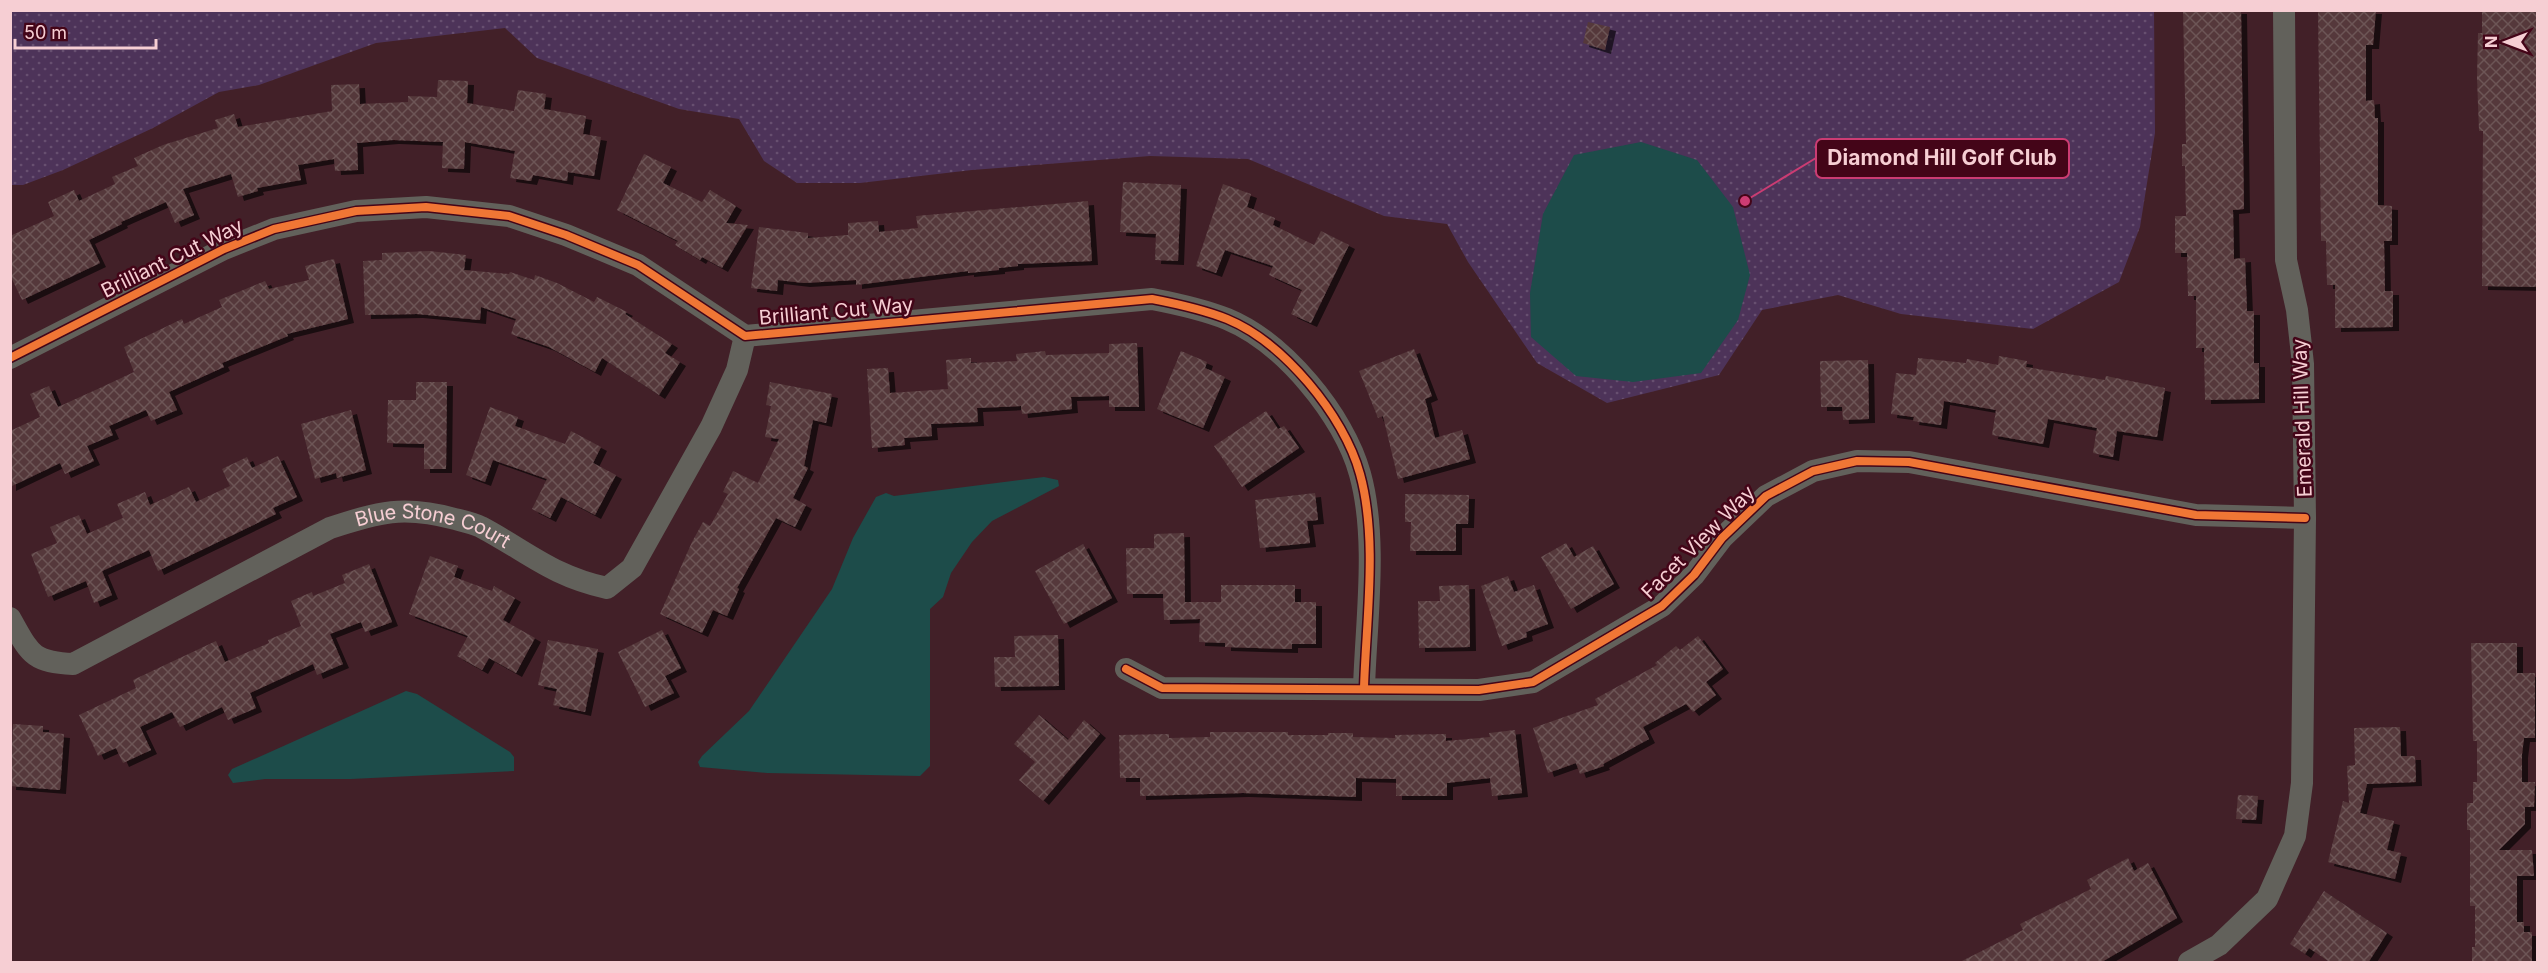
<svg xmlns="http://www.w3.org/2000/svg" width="2548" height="973" viewBox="0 0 2548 973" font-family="Inter,sans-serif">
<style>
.grass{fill:url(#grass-dots)}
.water{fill:#1d4c4a}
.building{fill:url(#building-cross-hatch);filter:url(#shadow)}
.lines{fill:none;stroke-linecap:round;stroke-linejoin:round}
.street{stroke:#62615b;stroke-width:22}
.cycleway-casing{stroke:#440518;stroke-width:11}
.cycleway{stroke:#f07635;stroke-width:8}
.labels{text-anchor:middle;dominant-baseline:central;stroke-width:5;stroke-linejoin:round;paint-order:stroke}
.street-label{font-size:20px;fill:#f6ced3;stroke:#440518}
.leader{fill:none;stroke:#cc3c73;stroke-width:2}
.callout-dot{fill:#cc3c73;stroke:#440518;stroke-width:2}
.callout{fill:#440518;stroke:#cc3c73;stroke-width:2}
.callout-label{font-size:21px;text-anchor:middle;font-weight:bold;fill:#f6ced3}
</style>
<defs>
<pattern id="grass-dots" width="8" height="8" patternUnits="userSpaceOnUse" patternTransform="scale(1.5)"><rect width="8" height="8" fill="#4d3359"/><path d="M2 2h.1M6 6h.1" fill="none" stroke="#674f70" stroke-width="1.8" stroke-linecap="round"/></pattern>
<pattern id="building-cross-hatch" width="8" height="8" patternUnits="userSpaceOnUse" patternTransform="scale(1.5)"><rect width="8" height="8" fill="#54383a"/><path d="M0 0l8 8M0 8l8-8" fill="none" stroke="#6d5456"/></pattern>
<filter id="shadow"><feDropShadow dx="6" dy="4" stdDeviation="0" flood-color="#0009"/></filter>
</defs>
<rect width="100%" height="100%" fill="#422028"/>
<path class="grass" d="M10,11h2144l1,122 -15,94 -21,55 -86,47 -132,-15 -63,-19 -76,15 -43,65 -112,28 -70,-40 -69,-101 -21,-38 -63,-8 -136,-57 -98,-3 -178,14 -112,13h-63l-33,-22 -25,-42 -60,-10 -142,-51 -32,-30 -129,15 -117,42 -40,7 -66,36 -90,42 -40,15h-12z"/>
<g class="water">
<path d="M1641,142l56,18 36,47 17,68 -12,45 -37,53 -68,9 -57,-6 -45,-39 -1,-44 13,-79 31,-59z"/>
<path d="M1044,477l14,3 1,6 -67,35 -20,21 -21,31 -8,24 -13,12v157l-10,10 -153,-3 -67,-6 -2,-5 4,-6 47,-45 83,-122 21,-51 23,-41 10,-4 8,3z"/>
<path d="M406,691l11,3 93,58 4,5v14l-163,8h-86l-32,4 -5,-8 4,-6z"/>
</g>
<g class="building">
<path d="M2183,10h58l3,199 -11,1 1,49 11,-1 2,53h7v52h5v36l-54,1 -1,-52h-8v-52h-8l-1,-43h-12v-37h11l-1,-50h-3v-22h4z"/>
<path d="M2318,10h58l-3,35h-7v56l8,-1 1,18h3v87l14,1v35h-8l1,50h8v36l-58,1v-43h-8l-1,-44h-5z"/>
<path d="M2482,10h56v277l-56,-1 1,-155h-4l-2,-53 1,-45h4z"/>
<path d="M1588,22l22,5 -5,23 -22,-7z"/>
<path d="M438,80l30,1 -1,22 47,8 4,-21 28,4 -2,15 42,7 -3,18 18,3 -7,39 -26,-4 -1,9 -34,-6 -2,6 -21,-3 5,-27 -50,-9 -1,27 -22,-1 1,-26 -50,-2 -36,3 1,27 -23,1 -1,-12 -36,6 3,15 -44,8 1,3 -20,6 -7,-23 -48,15 11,26 -19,8 -9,-21 -45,20 1,2 -33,16 11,23 -78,37 -12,-25v-39l44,-20 -6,-14 26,-12 5,11 36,-17 -3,-7 26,-11 -4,-8 29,-13 55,-17 -3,-8 19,-6 4,13 94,-16 -1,-26 28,-1 1,20 48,-2v-6l29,1z"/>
<path d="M644,154l27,13 -8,16 39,19 8,-12 26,16 -10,17 22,2 -26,43 -20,-11 -2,3 -25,-15 3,-4 -61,-31z"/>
<path d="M1123,182l58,3 -3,76 -23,-1 1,-26 -36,-2z"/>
<path d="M1223,184l28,10 -4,13 28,11 -2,7 41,20 7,-14 28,14 -38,78 -20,-9 11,-24 -33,-15 4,-9 -48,-16 -9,23 -20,-7z"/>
<path d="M1088,201l4,60 -74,3v2l-19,2v2l-31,3v-2l-112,14v-5l-52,3 -26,-3 -1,11 -26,-3 8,-61 49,6v5l40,-3v-12l30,-2 1,11 39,-4 -2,-12z"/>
<path d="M429,251l37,4 -2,15 45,4 1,-2 24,8 1,-5 22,8 37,19 3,-5 30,15 -2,2 47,30 -7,9 15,9 -21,33 -57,-37 -7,14 -46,-25 -38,-13 5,-15 -35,-12 -1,13 -63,-6 -52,1 -2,-54 19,-1v-7z"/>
<path d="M334,259l14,60 -61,15 1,2 -66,27 2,4 -55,25 8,18 -26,11 -5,-11 -37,16 4,9 -26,11 7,15 -29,13 -5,-11 -50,24v-56l30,-14 -10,-23 19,-8 9,21 44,-20 32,-15 -10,-25 58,-28 2,5 38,-17 -3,-7 46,-19 4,8 40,-9 -4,-14z"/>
<path d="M1137,343l2,64h-30v-11l-38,1 1,12 -50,5 -1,-8 -44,2 1,14 -47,2 1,12 -28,2 1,7 -33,3 -5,-79 21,-1 2,25 58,-4 -2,-29 25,-2v5l46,-2 -1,-7 29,-3 1,4 63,-2v-9z"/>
<path d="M1414,349l18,47 -7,3 10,39 27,-8 8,29 -72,20 -15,-63 -5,2 -19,-47z"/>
<path d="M1181,351l26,11 -2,6 20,9 -22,51 -46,-19z"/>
<path d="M1999,356l28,5 -1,6 79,13 1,-4 59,12 -8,49 -40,-6 -4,26 -20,-4 4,-25 -49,-9 -5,25 -51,-9 4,-25 -52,-9 -3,24 -28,-4 1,-4 -23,-3 5,-41 20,2 2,-17 48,5 1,-4 31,6z"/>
<path d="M1868,360l1,59 -26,1 -1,-13h-21l-1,-46z"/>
<path d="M416,382h31l-1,87h-22v-25l-37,-1 1,-43h28z"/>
<path d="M770,382l62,12 -6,29 -13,-3 -9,46 4,2 -15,30 13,7 -11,22 -19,-9 -39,70 2,1 -12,27 -14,-6 -11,23 -42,-19 32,-72 11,-20 7,4 18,-32 -5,-2 10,-21 25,12 21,-44 -14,-2 6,-31 -5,-1z"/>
<path d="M490,407l28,10 -3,9 50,18 6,-13 30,16 -8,16 23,12 -21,40 -34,-18 -11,21 -18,-9 15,-30 -54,-19 -8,22 -19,-7z"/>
<path d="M351,410l15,60 -29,8 -1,-5 -21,6 -14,-55z"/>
<path d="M1266,411l12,18 6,-3 15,22 -57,39 -28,-41z"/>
<path d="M278,456l19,41 -24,11 3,6 -118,57 -9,-21 -47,21 10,24 -18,8 -8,-22 -38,16 -17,-43 26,-11 -7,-16 29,-12 8,19 36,-16 -6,-14 28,-12 5,13 39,-18 7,15 34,-16 -8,-17 25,-12 5,11z"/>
<path d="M1315,493l3,27 -11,1 3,22 -50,5 -5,-48z"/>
<path d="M1405,494l64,1 -1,29h-12v27h-46l1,-29h-6z"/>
<path d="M1184,533l1,69h36v-17h74v17h21v42h-24v5l-67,-2v-4l-26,-1 1,-23 -36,1 -1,-26h-36l-1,-46h28v-14z"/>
<path d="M1566,543l8,14 19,-11 21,38 -43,25 -30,-52z"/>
<path d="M1083,544l29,54 -48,26 -29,-53z"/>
<path d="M430,556l28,10 -4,11 38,14 2,-5 21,12 -12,22 32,18 -19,35 -27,-15 -7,12 -25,-14 11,-20 -59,-22z"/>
<path d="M369,564l23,58 -27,10 -4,-10 -31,12 13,30 -26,11 -4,-11 -37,17 -26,12 6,15 -28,12 -6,-13 -42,20 -8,-15 -32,15 11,23 -28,13 -7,-15 -18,8 -19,-41 57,-27 -3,-8 83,-39 9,21 44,-19 -1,-3 33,-14 -10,-25 21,-9 1,4 32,-13 -3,-8z"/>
<path d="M1508,576l6,16 20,-7 14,39 -22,8 1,5 -25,9 -21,-60z"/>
<path d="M1469,585l1,62 -51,1 -1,-47h22l-1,-15z"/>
<path d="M662,630l19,38 -16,8 9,17 -29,14 -27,-55z"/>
<path d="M1058,635l1,51 -64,1 -1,-30h21l-1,-21z"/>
<path d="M1698,636l25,33 -17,13 10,13 -23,17 -7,-8 -43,23 6,12 -46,25 1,2 -24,8 -4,-11 -28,10 -15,-45 65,-23 -3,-6 62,-34 -2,-2 21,-17 4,4z"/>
<path d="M548,640l50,9 -13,63 -32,-7 4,-16 -19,-4z"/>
<path d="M2471,643h46v30h18v65h-11l-2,16v28h13l-1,25h-9v17l-26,26h33l2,26h-17v46h7v10h8v31h-60v-16h3v-41h-5v-76h-3v-27h6v-21h4v-41h-4z"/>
<path d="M1039,715l29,25 16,-20 16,14 -57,67 -24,-21 16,-18 -21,-18z"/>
<path d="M13,724l30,2v6l21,2 -4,56 -50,-4z"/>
<path d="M2400,727l1,29h14l1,26 -49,2 -7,29 34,8 -7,29 14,3 -6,26 -67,-17 15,-61 6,2 -2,-37 8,-1 -1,-37z"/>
<path d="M1515,730l7,63 -30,3 -2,-18 -43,5v13h-51v-17l-40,-1v19l-113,-4 -103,3v-18h-20l-1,-43 50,-1v4l41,-1v-5h78v3h40v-2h25v4l42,1v-3l51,-1v7l44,-4 -1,-4z"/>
<path d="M2238,795l20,1 -2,24 -20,-1z"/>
<path d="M2128,858l6,13 14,-8 29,55 -77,45h-142l65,-33 -3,-6 71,-35 -4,-9z"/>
<path d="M2324,891l63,42 -19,30h-37l-22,-15 -4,6 -15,-10z"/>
</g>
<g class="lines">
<g class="street">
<path d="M10,358l214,-109 50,-20 82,-18 70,-4 83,9 57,19 72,30 107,71 407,-37c26,5 50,10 75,20 56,23 117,96 133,155 18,65 6,147 4,214"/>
<path id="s1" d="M10,618c20,35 21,44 63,46l257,-136c49,-16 73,-23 125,-9 8,2 18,4 26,8 47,25 71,49 126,61l25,-20 79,-141 26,-57 8,-34"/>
<path d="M1126,669l36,19 317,2 54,-8 129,-76 32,-31 28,-37 44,-42 47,-25 44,-10 52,1 287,53 109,3"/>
<path d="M2189,962l30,-17 48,-46 28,-63 7,-53 3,-265 -2,-154 -6,-54 -11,-50 -2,-250"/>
</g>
<g class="cycleway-casing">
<g id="cycleway">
<path d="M10,358l214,-109 50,-20 82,-18 70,-4 83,9 57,19 72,30 107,71 407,-37c26,5 50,10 75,20 56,23 117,96 133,155 18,65 6,147 4,214"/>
<path d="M1126,669l36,19 317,2 54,-8 129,-76 32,-31 28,-37 44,-42 47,-25 44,-10 52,1 287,53 109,3"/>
</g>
</g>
<use href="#cycleway" class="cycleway"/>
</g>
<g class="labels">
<g class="street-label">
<text transform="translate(172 258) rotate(-26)">Brilliant Cut Way</text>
<text transform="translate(836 311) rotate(-5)">Brilliant Cut Way</text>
<text transform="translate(2302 418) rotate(-92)">Emerald Hill Way</text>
<text stroke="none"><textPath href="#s1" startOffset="482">Blue Stone Court</textPath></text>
<text transform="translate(1698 542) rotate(-45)">Facet View Way</text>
</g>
</g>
<path class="leader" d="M1745 201L1816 158"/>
<circle class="callout-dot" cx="1745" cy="201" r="6"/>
<rect class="callout" x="1816" y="139" width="253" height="39" rx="6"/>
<g class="callout-label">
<text x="1942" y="165">Diamond Hill Golf Club</text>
</g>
<rect width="2548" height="973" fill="none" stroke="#f6ced3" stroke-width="24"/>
<g transform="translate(2506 42) rotate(270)" stroke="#440518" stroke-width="4.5" paint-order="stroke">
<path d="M0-4.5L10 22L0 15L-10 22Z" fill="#f6ced3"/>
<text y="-9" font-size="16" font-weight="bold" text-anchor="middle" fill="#f6ced3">N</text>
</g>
<path d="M15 39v9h141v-9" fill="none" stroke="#f6ced3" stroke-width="3"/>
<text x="24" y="39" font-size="18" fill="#f6ced3" stroke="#440518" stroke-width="4.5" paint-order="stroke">50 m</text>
</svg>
